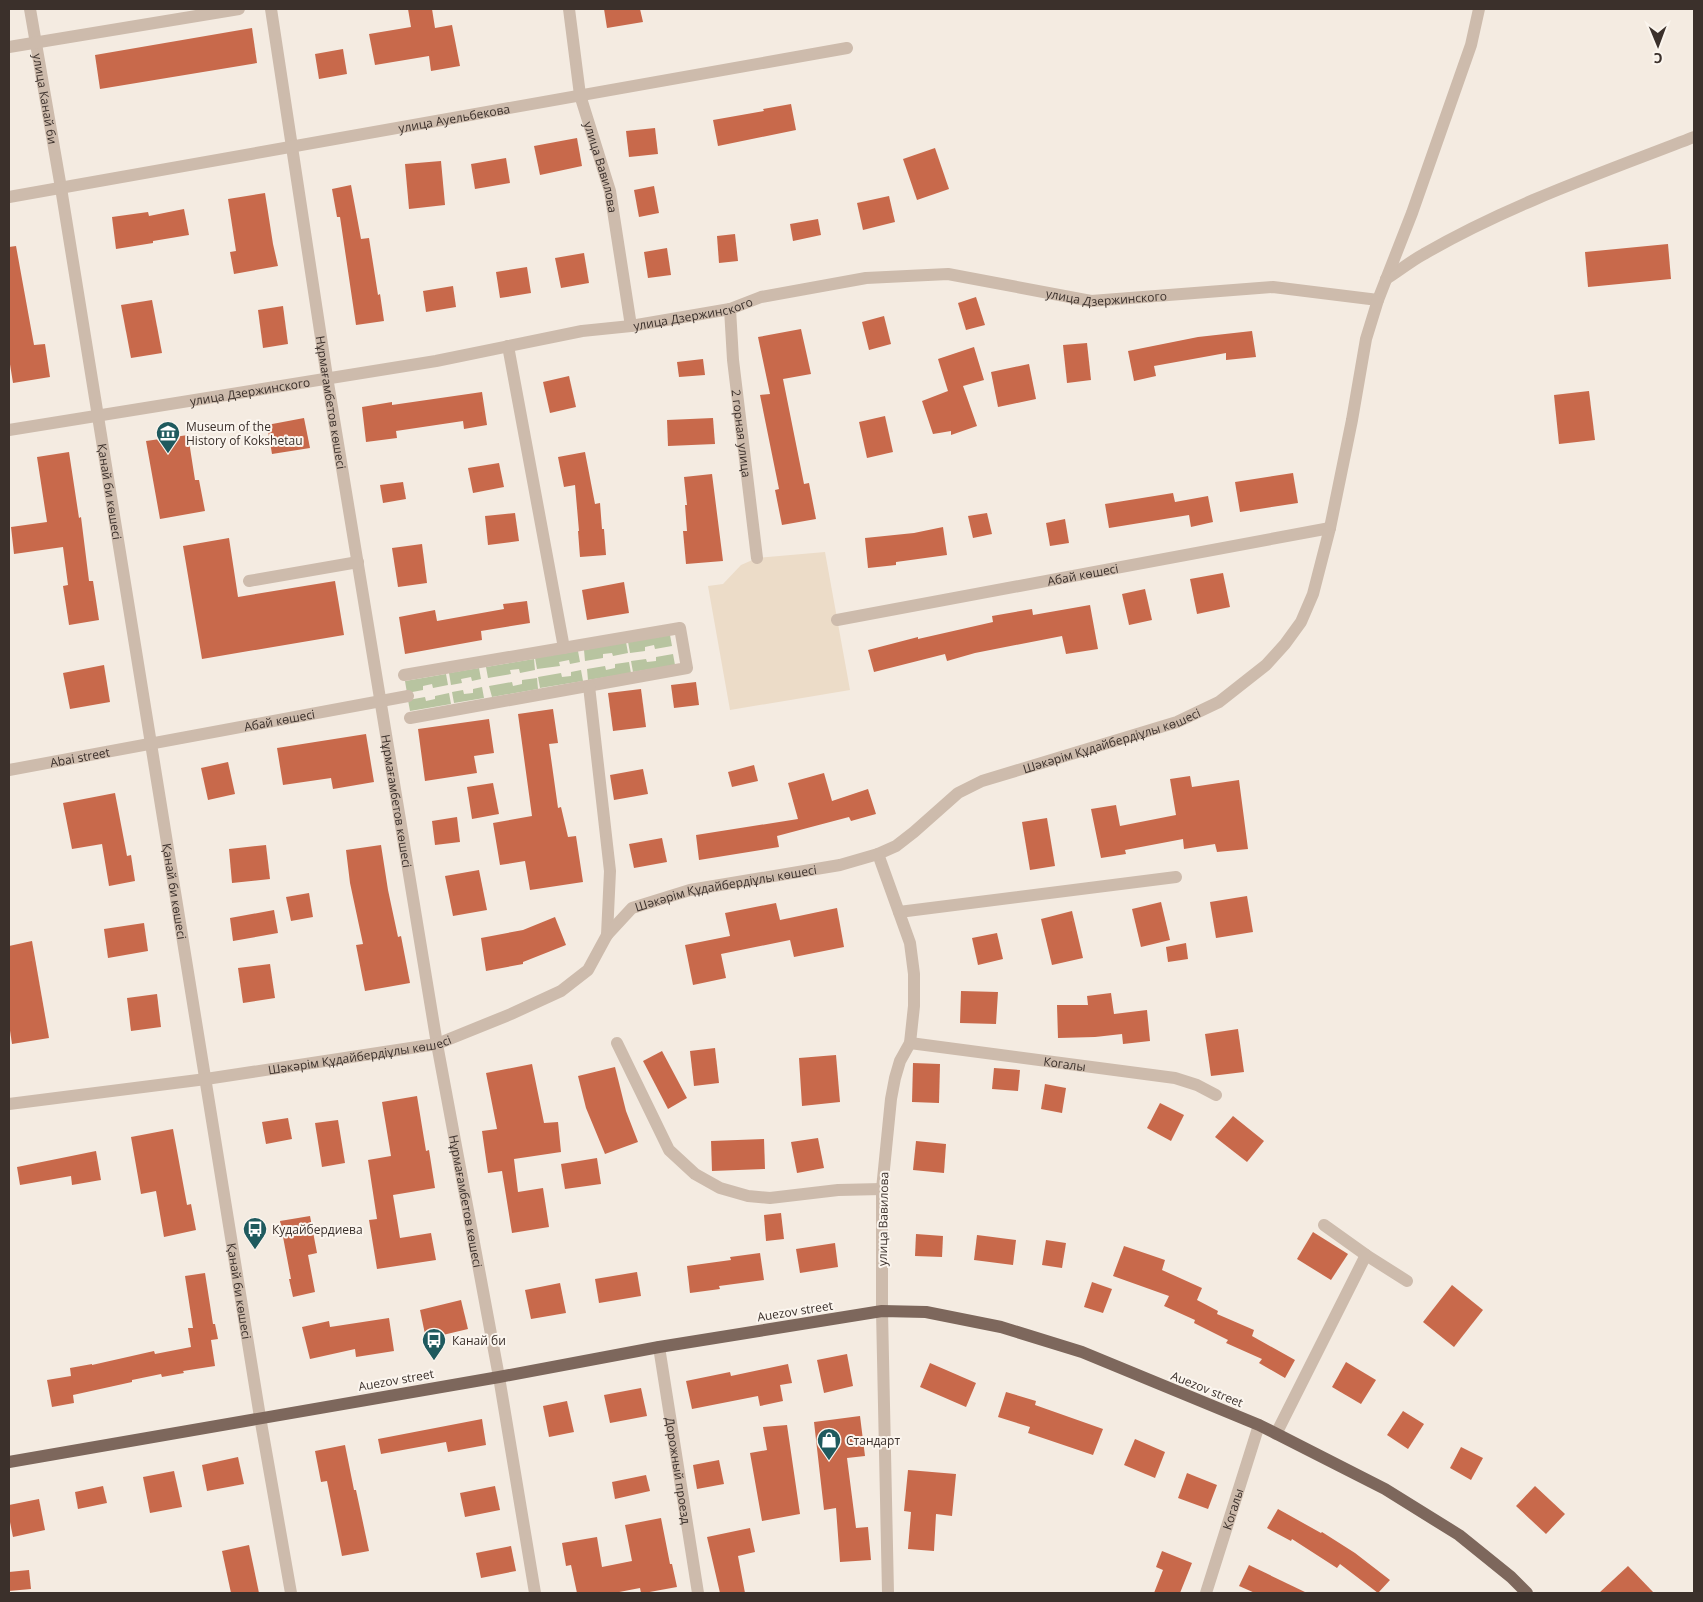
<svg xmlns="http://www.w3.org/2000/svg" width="1703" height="1602" viewBox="0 0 1703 1602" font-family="'Open Sans',sans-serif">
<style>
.green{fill:#b8c4a0}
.plaza{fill:#ecdcc8}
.building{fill:#c8694b}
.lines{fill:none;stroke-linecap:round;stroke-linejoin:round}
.minor{stroke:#cdbbac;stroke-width:12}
.major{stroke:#7d675c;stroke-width:12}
.labels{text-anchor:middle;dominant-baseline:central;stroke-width:4;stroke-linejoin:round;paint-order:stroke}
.street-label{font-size:12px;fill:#3b302b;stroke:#fbf5ee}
.poi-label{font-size:12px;fill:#3b302b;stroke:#fbf5ee;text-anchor:start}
</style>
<rect width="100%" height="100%" fill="#f4ebe1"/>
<g class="green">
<path d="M670,635l2,11 -17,3 -1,-4 -9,2v4l-15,2 -2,-11z"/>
<path d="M626,642l2,11 -15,3 -1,-3 -9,1v4l-18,3 -1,-11z"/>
<path d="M578,651l2,11 -10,2 -1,-4 -10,2 1,4 -23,3 -2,-11z"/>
<path d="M673,654l2,11 -42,7 -2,-11 15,-2 1,3 9,-1v-4z"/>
<path d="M534,659l1,11 -15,3 -1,-4 -9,1 1,4 -23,4 -2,-11z"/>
<path d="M629,662l2,11 -43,7 -1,-11 18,-3 1,4 9,-2v-4z"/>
<path d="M479,668l2,11 -9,2 -1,-4 -10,2 1,4 -11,2 -2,-12z"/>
<path d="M581,670l2,11 -43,7 -2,-11 23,-4 1,4 9,-1v-4z"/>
<path d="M446,674l2,11 -15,3 -1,-4 -9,2v4l-16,3 -2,-12z"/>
<path d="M537,678l1,11 -46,8 -3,-11 23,-4 1,4 9,-2v-4z"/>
<path d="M482,687l2,11 -30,5 -2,-11 11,-2 1,4 9,-1v-4z"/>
<path d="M449,693l2,11 -41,7 -2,-11 17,-3 1,4 9,-2v-3z"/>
</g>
<path class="plaza" d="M825,552l25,138 -120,20 -22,-124 15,-2 18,-19 16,-7z"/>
<g class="building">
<path d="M408,9h24l3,19 17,-3 8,41 -29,5 -2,-15 -54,9 -6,-31 42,-7z"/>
<path d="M604,9h36l3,13 -36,6z"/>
<path d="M252,28l5,35 -157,26 -5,-34z"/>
<path d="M343,49l4,25 -28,5 -4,-25z"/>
<path d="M791,104l5,26 -78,16 -5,-26 51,-9 -1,-2z"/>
<path d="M655,128l3,26 -29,3 -3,-26z"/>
<path d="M577,138l5,28 -42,9 -6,-29z"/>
<path d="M935,148l14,41 -32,11 -14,-41z"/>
<path d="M506,158l4,25 -35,6 -4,-25z"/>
<path d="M441,161l4,44 -36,4 -4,-45z"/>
<path d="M351,185l10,54 8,-1 9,57 2,-1 4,27 -28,4 -16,-108h-3l-5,-28z"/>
<path d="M654,186l5,27 -20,4 -5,-27z"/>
<path d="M265,193l8,51 5,22 -44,8 -4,-22 6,-1 -8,-52z"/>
<path d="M889,196l6,26 -32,8 -6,-27z"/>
<path d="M184,209l5,26 -36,6v2l-37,6 -4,-32 36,-5 1,4z"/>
<path d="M818,219l3,16 -28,6 -3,-17z"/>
<path d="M735,234l3,27 -19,2 -2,-27z"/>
<path d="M1668,244l3,35 -83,8 -3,-35z"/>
<path d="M16,246l18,99 11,-1 5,33 -37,6 -4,-25v-111z"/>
<path d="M667,248l4,27 -23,3 -4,-26z"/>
<path d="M584,253l5,30 -28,5 -6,-30z"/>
<path d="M527,267l4,26 -31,5 -4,-26z"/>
<path d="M453,286l3,21 -30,5 -3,-21z"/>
<path d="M976,297l9,28 -19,5 -8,-27z"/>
<path d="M152,300l10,53 -31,5 -10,-53z"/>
<path d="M283,306l5,38 -25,4 -5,-38z"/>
<path d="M884,316l7,28 -22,6 -7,-28z"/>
<path d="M801,329l10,45 -28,5 21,105 5,-1 7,36 -34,6 -7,-35 4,-1 -19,-94 10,-1 -12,-57z"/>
<path d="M1252,331l4,26 -30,3v-7l-72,13 2,10 -22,5 -6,-30 70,-14z"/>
<path d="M1087,343l4,37 -24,3 -4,-38z"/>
<path d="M974,347l10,33 -21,6 14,40 -26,9v-4l-18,3 -11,-33 26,-10 -10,-32z"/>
<path d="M703,359l2,16 -26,2 -2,-15z"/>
<path d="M1029,364l7,35 -38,8 -7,-35z"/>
<path d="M569,376l7,31 -26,6 -7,-31z"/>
<path d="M1589,391l6,49 -36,4 -5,-49z"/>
<path d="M482,392l5,33 -23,4 -1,-8 -67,10 1,7 -31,4 -4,-35 30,-5v3z"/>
<path d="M885,416l8,36 -26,6 -8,-36z"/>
<path d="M304,418l6,30 -38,6 -5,-29z"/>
<path d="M713,418l2,26 -47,2 -1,-26z"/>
<path d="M188,435l7,45h4l6,31 -45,8 -14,-78z"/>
<path d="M69,452l10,66 2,-1 8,64h4l6,39 -30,5 -6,-39 5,-1 -5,-38 -49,7 -3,-27 36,-5 -10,-65z"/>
<path d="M585,452l10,52 5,-1 2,26h2l2,26 -26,2 -2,-26h1l-4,-46 -11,2 -6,-30z"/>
<path d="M499,463l5,24 -31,6 -5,-25z"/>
<path d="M1293,473l5,30 -58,9 -5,-30z"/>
<path d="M712,474l11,87 -37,3 -3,-33h4l-2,-26h2l-3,-28z"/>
<path d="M403,482l3,17 -23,4 -3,-18z"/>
<path d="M1173,493l2,9 33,-6 5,26 -22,5 -2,-12 -80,13 -4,-24z"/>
<path d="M515,513l4,28 -31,4 -3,-29z"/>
<path d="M987,513l5,21 -19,4 -5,-22z"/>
<path d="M1065,519l4,24 -19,3 -4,-23z"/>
<path d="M943,527l4,28 -51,7v3l-28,3 -3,-30 49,-5z"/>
<path d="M229,538l9,59 97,-16 9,54 -142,24 -19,-113z"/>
<path d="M422,544l5,39 -29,4 -6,-39z"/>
<path d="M1223,573l7,34 -33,7 -7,-35z"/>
<path d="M624,582l5,31 -42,7 -5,-30z"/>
<path d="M1145,589l7,31 -23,5 -7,-31z"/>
<path d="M527,601l3,22 -49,8 1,9 -77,14 -6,-37 36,-7 2,11 67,-12 -1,-5z"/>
<path d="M1090,605l8,44 -32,5 -4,-18 -87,17 -28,8 -2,-7 -71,18 -6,-22 50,-13v2l75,-17 -1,-6 40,-7 1,6z"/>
<path d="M104,665l6,37 -40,7 -7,-36z"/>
<path d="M696,682l3,23 -25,3 -3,-23z"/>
<path d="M641,689l5,38 -33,4 -5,-38z"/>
<path d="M553,709l5,34 -9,1 9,64 3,-1 7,30 8,-1 7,46 -53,8 -5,-29 -25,4 -7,-42 39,-7 -14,-102z"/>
<path d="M489,719l5,34 -20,3 3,17 -52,8 -7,-52z"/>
<path d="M366,734l8,48 -41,7 -2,-11 -48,7 -6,-37z"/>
<path d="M228,762l7,32 -27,6 -7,-32z"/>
<path d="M754,765l4,16 -26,6 -4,-15z"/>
<path d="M643,769l5,25 -34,6 -4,-25z"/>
<path d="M824,773l8,28 36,-12 8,25 -25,7 -2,-4 -72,19 2,11 -80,13 -3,-25 102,-16 -10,-36z"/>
<path d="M1190,776l2,11 47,-7 9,69 -31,3 -2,-8 -31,5 -1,-10 -58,11 1,4 -25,4 -10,-49 25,-4 4,21 56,-11 -6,-36z"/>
<path d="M493,783l6,31 -27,5 -5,-32z"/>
<path d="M115,793l12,63 4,-1 4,26 -26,5 -7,-42 -30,5 -9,-46z"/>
<path d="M457,817l3,25 -25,3 -3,-24z"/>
<path d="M1047,818l8,48 -25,4 -8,-48z"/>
<path d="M662,838l5,24 -33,6 -5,-24z"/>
<path d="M266,845l4,34 -38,4 -3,-34z"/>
<path d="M381,845l7,45 10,47 3,-1 9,47 -45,8 -9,-46 7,-1 -13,-61 -4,-33z"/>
<path d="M479,870l8,40 -34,6 -8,-40z"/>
<path d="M309,893l4,24 -22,4 -5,-24z"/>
<path d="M1247,896l6,36 -37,6 -6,-36z"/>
<path d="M1161,902l9,38 -29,7 -9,-38z"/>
<path d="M776,903l4,17 57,-12 7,39 -50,10 -4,-17 -69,14 5,24 -33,7 -8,-40 45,-9 -5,-23z"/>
<path d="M274,910l4,23 -45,8 -3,-23z"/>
<path d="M1072,911l11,47 -31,7 -11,-46z"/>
<path d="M555,917l11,28 -43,17v2l-37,7 -5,-33 42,-8z"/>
<path d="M144,923l4,28 -40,7 -4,-29z"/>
<path d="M997,933l6,26 -25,6 -6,-27z"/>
<path d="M32,941l17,97 -37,6 -3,-20v-78z"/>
<path d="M1186,943l2,16 -20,3 -2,-15z"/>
<path d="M270,964l5,34 -32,5 -5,-35z"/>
<path d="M961,991l37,1 -2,32 -36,-1z"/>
<path d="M1111,993l3,21 33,-4 3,31 -27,3 -1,-10 -27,3 -37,1 -1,-33h31l-1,-9z"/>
<path d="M157,994l4,33 -30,4 -4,-33z"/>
<path d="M1238,1029l6,43 -33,4 -6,-42z"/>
<path d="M715,1048l4,35 -25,3 -4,-35z"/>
<path d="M662,1051l25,47 -19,11 -25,-48z"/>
<path d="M836,1055l4,47 -38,4 -3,-48z"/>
<path d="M913,1063l27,1 -1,39 -27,-1z"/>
<path d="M532,1064l12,59 14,-1 3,30 -47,7 4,33 25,-4 6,39 -37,6 -10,-62 -14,2 -6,-42 15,-2 -11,-56z"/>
<path d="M615,1067l11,44 12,31 -33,12 -19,-46 -8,-32z"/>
<path d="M994,1068l26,2 -2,21 -26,-2z"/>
<path d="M1045,1084l21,4 -4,25 -21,-4z"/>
<path d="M417,1096l9,55 3,-1 6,38 -42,7 7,43 31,-5 5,27 -59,9 -8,-49 8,-1 -9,-59 23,-4 -9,-54z"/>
<path d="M1160,1103l24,12 -13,26 -24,-13z"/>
<path d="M1233,1116l31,25 -17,21 -32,-25z"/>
<path d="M288,1118l4,21 -26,5 -4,-22z"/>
<path d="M338,1120l7,43 -23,4 -7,-44z"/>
<path d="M173,1129l14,76 4,-1 5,26 -32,7 -8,-46 -15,3 -10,-57z"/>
<path d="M818,1138l6,30 -27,5 -6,-31z"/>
<path d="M764,1139l1,30 -53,2 -1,-30z"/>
<path d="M916,1141l30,3 -2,29 -31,-3z"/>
<path d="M96,1151l5,29 -29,5 -1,-9 -51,9 -3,-18z"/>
<path d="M597,1158l4,26 -36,5 -4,-25z"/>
<path d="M781,1213l3,26 -18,2 -2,-26z"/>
<path d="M310,1216l7,37 -9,2 7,37 -22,5 -4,-18h2l-11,-58z"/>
<path d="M1313,1232l35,22 -17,26 -34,-21z"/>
<path d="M916,1234l27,2 -1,21 -27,-1z"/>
<path d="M977,1235l39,5 -3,25 -39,-5z"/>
<path d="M1046,1240l20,3 -4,25 -20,-3z"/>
<path d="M835,1243l3,24 -38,6 -4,-24z"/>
<path d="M1124,1246l41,14 -3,10 40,18 -5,12 21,11 -1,3 37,16 -2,6 43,24 -10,18 -26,-15 3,-4 -36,-16 2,-3 -34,-17 1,-3 -31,-14 5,-10 -56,-20z"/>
<path d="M760,1253l4,27 -45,6 1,3 -30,4 -3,-27 44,-6 -1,-3z"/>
<path d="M637,1272l4,24 -42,7 -4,-24z"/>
<path d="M205,1273l8,51h2l3,15 -7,1 4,26 -32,5 1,2 -22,4 -1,-3 -29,6v2l-59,13 1,8 -22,4 -5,-27 24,-4 -1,-8 22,-4v1l62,-14 1,3 36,-7 -3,-19h5l-8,-52z"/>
<path d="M1092,1282l20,7 -9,24 -19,-6z"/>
<path d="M560,1283l6,30 -35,6 -6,-29z"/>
<path d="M1452,1285l31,25 -29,37 -31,-25z"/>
<path d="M461,1300l7,29 -42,10 -6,-29z"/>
<path d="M389,1318l5,33 -38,6 -1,-8 -45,10 -8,-32 27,-6 1,6z"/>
<path d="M847,1354l6,32 -29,7 -7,-33z"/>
<path d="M1346,1362l30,18 -15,24 -29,-17z"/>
<path d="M930,1363l46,20 -10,24 -46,-20z"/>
<path d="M788,1364l4,19 -12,2 3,16 -23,5 -2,-10 -66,13 -6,-28 44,-9 1,4z"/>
<path d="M641,1388l6,28 -37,7 -6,-28z"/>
<path d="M1006,1392l30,9 -1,4 68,24 -10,26 -65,-22 2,-6 -32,-10z"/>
<path d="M567,1401l7,31 -25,5 -6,-31z"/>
<path d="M1403,1411l21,13 -16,25 -21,-14z"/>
<path d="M860,1416l5,40 -18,2 9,70 12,-1 3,33 -31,2 -4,-54 -12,2 -10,-88z"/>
<path d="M482,1419l4,26 -38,7 -2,-10 -65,12 -3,-15z"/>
<path d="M787,1425l13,89 -38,7 -12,-68 17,-3 -4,-23z"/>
<path d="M1135,1439l30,13 -10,26 -31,-13z"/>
<path d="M345,1445l9,45h2l13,61 -27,5 -15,-75 -6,1 -6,-31z"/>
<path d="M1461,1447l22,11 -12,22 -21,-12z"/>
<path d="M238,1457l6,27 -37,7 -5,-26z"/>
<path d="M719,1460l5,24 -27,5 -4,-24z"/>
<path d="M908,1470l48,4 -4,42 -16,-2 -2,37 -26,-2 3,-37 -7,-1z"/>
<path d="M174,1471l8,36 -32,6 -7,-36z"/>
<path d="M1187,1473l30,12 -9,24 -30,-11z"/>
<path d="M646,1475l4,16 -35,8 -3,-17z"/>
<path d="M103,1486l4,17 -29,6 -3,-17z"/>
<path d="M495,1486l5,24 -35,7 -5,-24z"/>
<path d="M1535,1486l30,28 -19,20 -30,-28z"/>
<path d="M39,1499l6,31 -32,7 -4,-20v-12z"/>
<path d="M1278,1509l43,24 1,-1 33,21 35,27 -12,13 -38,-29 -3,4 -45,-29 -1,2 -24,-13z"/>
<path d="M661,1518l9,46h2l5,23 -33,6h-3l-1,-5 -26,5h-37l-6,-28 -5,1 -4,-23 35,-6 5,30 30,-6 -7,-36z"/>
<path d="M750,1528l5,24 -17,4 7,37h-25l-13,-56z"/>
<path d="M249,1545l10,48h-28l-9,-42z"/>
<path d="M511,1546l5,25 -35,7 -5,-25z"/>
<path d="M1162,1551l30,12 -12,30h-26l9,-23 -7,-3z"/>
<path d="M1249,1565l58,28h-52l-16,-7z"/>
<path d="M1628,1566l26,27h-55z"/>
<path d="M29,1570l2,19 -22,2v-19z"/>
</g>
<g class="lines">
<g class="minor">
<path id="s1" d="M30,9l31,179 199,1229 31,176"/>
<path id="s2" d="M271,9l56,368 110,667 62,333 36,216"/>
<path id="s3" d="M569,9l11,86 30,96 21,135"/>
<path d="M9,47l230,-38"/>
<path id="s4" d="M9,197l838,-149"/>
<path d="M1386,279c13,-8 25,-18 38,-25 84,-49 180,-82 270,-117"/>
<path id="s5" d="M730,309l3,51 24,198"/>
<path d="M508,346l56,302"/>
<path id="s6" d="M9,430l427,-69 146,-30 49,-5 99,-17 31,-12 105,-19 82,-4 143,27 182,-14 105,13"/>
<path d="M249,581l109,-19"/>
<path id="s7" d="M837,620l493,-92"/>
<path d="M404,675l276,-47 7,40 -277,50"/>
<path d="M589,686l21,185 -3,64"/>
<path id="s8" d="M9,770l399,-74"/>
<path d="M878,854l32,89 4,31v32l-4,37 -10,18 -5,17 -4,21 -9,90v122l6,282"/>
<path d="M899,912l277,-35"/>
<path d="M617,1043l52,107 26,24 25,14 28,8 22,2 68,-8 44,-1"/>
<path id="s9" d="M910,1043l265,35 22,7 19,10"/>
<path id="s10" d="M9,1104l197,-25 231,-35 74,-30 50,-23 27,-21 19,-35 25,-27 58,-18 150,-25 38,-11 18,-8 18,-14 44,-39 24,-12 195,-59 42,-20 47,-37 19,-21 16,-22 12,-28 17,-66 22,-108 14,-81 12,-39 34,-87 59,-168 8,-36"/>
<path d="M1366,1255l41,26"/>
<path id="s11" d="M659,1347l39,246"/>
<path d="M1276,1434l90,-179 -42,-30"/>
<path id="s12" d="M1206,1593l53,-168"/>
</g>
<path class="major" d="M9,1462l490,-85 160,-30 223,-36 44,1 75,15 81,25 177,73 126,64 74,46 52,42 16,16"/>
</g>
<defs>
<g id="museum-pin" transform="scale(1.25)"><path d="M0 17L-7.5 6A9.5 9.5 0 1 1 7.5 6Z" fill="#1f5a5e" stroke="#fbf5ee"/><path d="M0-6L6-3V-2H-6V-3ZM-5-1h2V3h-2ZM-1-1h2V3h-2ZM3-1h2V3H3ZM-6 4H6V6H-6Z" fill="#fff"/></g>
<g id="bus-pin" transform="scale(1.25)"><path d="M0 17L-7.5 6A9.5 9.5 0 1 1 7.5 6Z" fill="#1f5a5e" stroke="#fbf5ee"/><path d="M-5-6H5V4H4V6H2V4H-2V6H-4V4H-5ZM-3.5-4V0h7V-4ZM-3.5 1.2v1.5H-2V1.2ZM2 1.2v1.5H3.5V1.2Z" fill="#fff"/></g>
<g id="shop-pin" transform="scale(1.25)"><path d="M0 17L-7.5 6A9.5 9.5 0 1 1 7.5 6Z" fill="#1f5a5e" stroke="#fbf5ee"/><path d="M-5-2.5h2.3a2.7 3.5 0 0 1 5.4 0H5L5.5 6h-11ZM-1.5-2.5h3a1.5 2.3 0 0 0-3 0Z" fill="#fff"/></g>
</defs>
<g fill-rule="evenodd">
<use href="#museum-pin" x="168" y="433"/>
<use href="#bus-pin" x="255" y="1229"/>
<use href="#bus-pin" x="434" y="1340"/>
<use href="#shop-pin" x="829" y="1440"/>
</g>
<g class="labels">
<g class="street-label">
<text stroke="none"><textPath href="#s1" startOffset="91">улица Канай би</textPath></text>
<text stroke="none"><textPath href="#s4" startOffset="452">улица Ауельбекова</textPath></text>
<text stroke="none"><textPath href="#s3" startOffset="162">улица Вавилова</textPath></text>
<text stroke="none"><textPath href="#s6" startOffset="1114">улица Дзержинского</textPath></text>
<text stroke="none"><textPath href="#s6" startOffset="694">улица Дзержинского</textPath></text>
<text stroke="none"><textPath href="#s6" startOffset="244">улица Дзержинского</textPath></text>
<text stroke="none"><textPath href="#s2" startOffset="398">Нұрмағамбетов көшесі</textPath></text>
<text stroke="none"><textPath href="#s5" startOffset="125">2 горная улица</textPath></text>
<text stroke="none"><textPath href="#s1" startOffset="489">Қанай би көшесі</textPath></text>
<text stroke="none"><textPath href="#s7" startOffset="250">Абай көшесі</textPath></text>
<text stroke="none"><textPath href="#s8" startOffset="275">Абай көшесі</textPath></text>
<text stroke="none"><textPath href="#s10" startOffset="1194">Шәкәрім Құдайбердіұлы көшесі</textPath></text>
<text stroke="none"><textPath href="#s8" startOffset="72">Abai street</textPath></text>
<text stroke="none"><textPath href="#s2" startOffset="802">Нұрмағамбетов көшесі</textPath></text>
<text stroke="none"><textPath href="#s10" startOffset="774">Шәкәрім Құдайбердіұлы көшесі</textPath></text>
<text stroke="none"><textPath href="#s1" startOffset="894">Қанай би көшесі</textPath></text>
<text stroke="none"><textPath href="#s10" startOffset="354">Шәкәрім Құдайбердіұлы көшесі</textPath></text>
<text stroke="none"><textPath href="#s9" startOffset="156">Когалы</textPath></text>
<text stroke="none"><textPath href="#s2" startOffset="1208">Нұрмағамбетов көшесі</textPath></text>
<text transform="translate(883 1219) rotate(-89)">улица Вавилова</text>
<text stroke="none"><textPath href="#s1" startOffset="1299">Қанай би көшесі</textPath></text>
<text transform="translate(795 1311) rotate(-9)">Auezov street</text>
<text transform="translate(396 1380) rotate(-10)">Auezov street</text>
<text transform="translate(1207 1389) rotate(22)">Auezov street</text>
<text stroke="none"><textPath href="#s11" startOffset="125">Дорожный проезд</textPath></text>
<text stroke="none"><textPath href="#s12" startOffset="88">Когалы</textPath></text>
</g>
<g class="poi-label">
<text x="186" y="426">Museum of the<tspan x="186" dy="14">History of Kokshetau</tspan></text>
<text x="272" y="1229">Кудайбердиева</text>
<text x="452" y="1340">Канай би</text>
<text x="846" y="1440">Стандарт</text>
</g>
</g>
<rect width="1703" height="1602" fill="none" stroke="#3b302b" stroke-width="20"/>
<g transform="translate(1658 45) rotate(179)" stroke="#fbf5ee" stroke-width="4" paint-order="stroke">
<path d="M0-4L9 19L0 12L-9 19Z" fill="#3b302b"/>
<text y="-8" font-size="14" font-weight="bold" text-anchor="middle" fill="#3b302b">С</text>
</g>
</svg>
